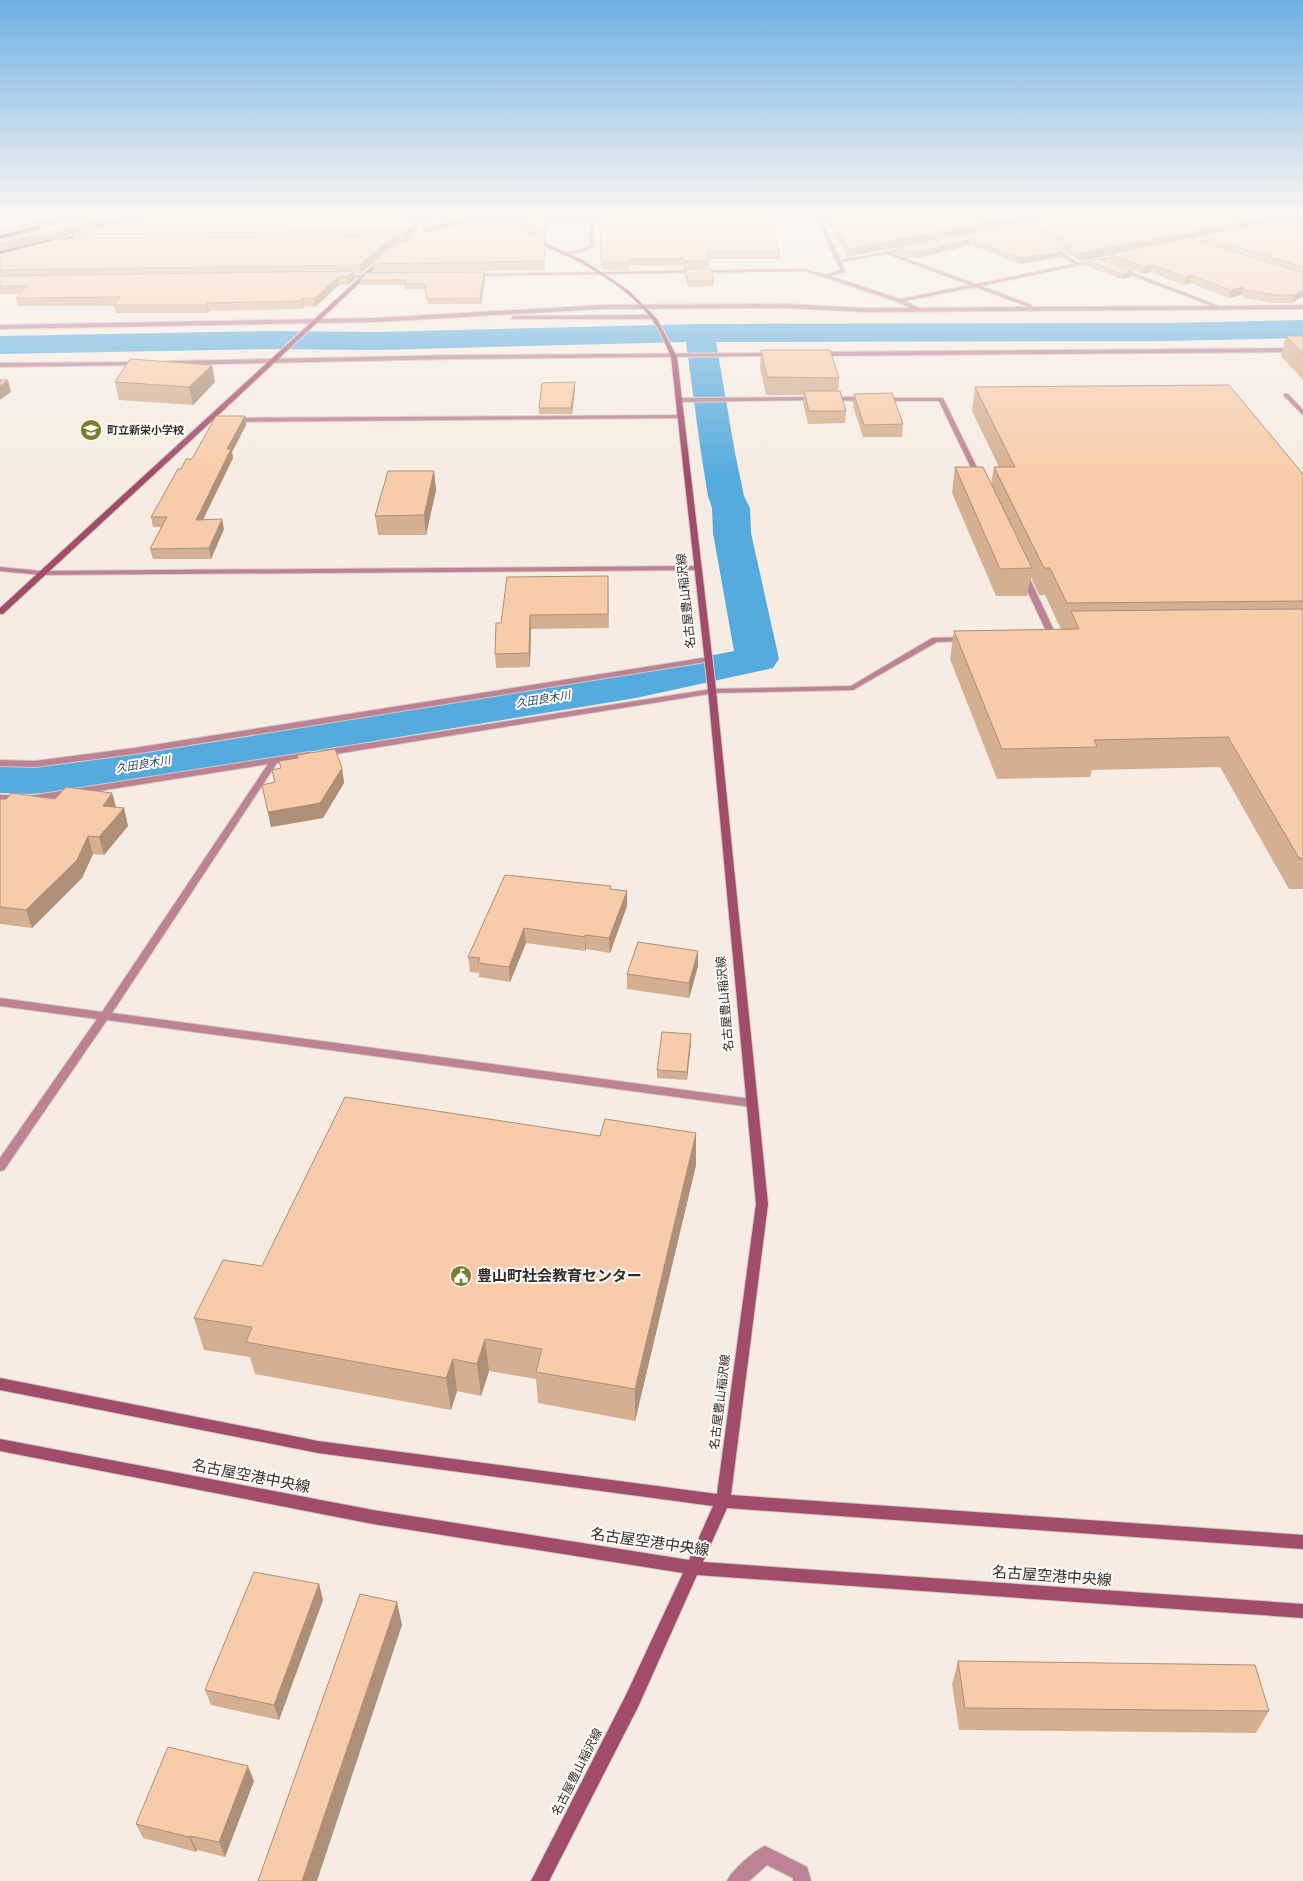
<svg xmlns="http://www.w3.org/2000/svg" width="1303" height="1881" viewBox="0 0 1303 1881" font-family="'DM Sans','Noto Sans JP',sans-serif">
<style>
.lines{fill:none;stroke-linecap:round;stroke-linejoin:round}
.river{fill:#55abde;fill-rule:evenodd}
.lane-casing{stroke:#d3cac2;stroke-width:2}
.street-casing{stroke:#d3cac2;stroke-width:2}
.secondary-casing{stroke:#d3cac2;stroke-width:2}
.highway-casing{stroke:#d3cac2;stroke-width:3}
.lane{fill:#be8295;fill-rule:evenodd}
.street{fill:#be8295;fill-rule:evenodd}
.secondary{fill:#a14c6b;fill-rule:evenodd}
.highway{fill:#680036;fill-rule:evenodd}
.wall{fill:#d5af92;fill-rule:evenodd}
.shaded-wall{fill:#ae8f77}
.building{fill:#f8ccaa;stroke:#ae8f77}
.labels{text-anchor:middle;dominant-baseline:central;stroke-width:4;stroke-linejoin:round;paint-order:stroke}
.far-poi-label{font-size:11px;font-weight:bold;fill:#312d2a;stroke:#fefaf7;text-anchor:start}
.far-water-label{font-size:11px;font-style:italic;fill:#193e54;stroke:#fefaf7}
.street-label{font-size:12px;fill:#312d2a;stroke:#fefaf7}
.near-poi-label{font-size:15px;font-weight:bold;fill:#312d2a;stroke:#fefaf7;text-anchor:start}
.near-street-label{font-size:15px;fill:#312d2a;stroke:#fefaf7}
</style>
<rect width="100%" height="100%" fill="#f6ece3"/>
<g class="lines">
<path class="river" d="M1303,320v18l-137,3 -450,1 19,111 9,43 6,12 1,25 28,126 -6,9 -137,30 -558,92 -47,4 -31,-1v-30l31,1 47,-4 558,-90 98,-19 -21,-118 -1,-25 -4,-12 -7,-43 -15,-111 -309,8 -111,-1 -266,5v-18l266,-5 111,1 323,-8 466,-1z"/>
<g class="lane-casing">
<g id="lane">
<path d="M1284,394h4l15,16v5l-19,-19z"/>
<path d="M816,397l2,1v2l-138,2 -3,-2 3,-2z"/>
<path d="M831,397h35l3,2 -3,2 -37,-1v-2z"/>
<path d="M879,398h64l39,80 -1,1 -5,-1 -37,-77h-58l-2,-1z"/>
<path d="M1021,573l7,2 28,60 -1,2h-3l-4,-2 -28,-60z"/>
<path d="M965,637h3v4l-31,1 -84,48 -141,3 -4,-2 4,-2 139,-3 81,-48z"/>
</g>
</g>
<g class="street-casing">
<g id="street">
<path d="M572,211h37l-16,2 1,34 -11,5 -16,3 -2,-2 15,-3 10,-5 -1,-32h-15z"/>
<path d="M814,211h4l22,49 71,-13 2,2 -22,4 85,31 98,-20 -26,-17 2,-2 29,18 43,-8 2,1 -143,30 51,19 -1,2 181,-1 -94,-36 2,-2 99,38 84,-1v4l-438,3 -79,-4 -184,1 -226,13 -376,7v-4l376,-7 226,-13 184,-1 79,4h46l-13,-6 -93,-31 -334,5 -2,-1 2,-1 334,-5 20,6 15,-5zM886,254l84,31 -70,14 -70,-23 15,-4 -4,-10zM975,287l54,20 -110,1 -14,-7z"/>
<path d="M999,211h4l29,21 -4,1z"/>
<path d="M53,218l2,2 -55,12v-2z"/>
<path d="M420,235l2,2 -17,5 -19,-1 19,-1z"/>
<path d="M374,275l2,2 -35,1 -2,-1 2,-1z"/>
<path d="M513,316l139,-1 3,2 -3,2h-141z"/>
<path d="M1303,348v4l-484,4 -3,-2 3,-2z"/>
<path d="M775,353l2,1v2l-320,3 -290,6 -3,-2 3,-2 290,-6z"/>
<path d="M142,362l1,1 -3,2 -140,2v-4z"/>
<path d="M682,415l3,2 -1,1 -451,4 -3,-2 3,-2z"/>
<path d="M698,566h3v4l-660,5 -41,-4v-4l41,4z"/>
<path d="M709,657h3v4l-578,93 -99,13 -35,-1v-6l35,1 99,-13z"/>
<path d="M712,689l4,2 -1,2 -392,63 -4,-3 4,-3z"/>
<path d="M309,752l4,3 -1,2 -35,6 -165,250 639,86 4,1 2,3 -2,3 -4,1 -644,-87 -103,150 -4,1v-13l97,-139 -97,-13v-8l102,14 166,-248 -239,38 -29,-1v-6l29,1z"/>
<path d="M765,1846l42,21 4,14h-18v-3l-26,-13 -18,16h-22c5,-11 27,-30 38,-35z"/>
</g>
</g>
<g class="secondary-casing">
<g id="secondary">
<path d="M530,238l20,7 33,15 45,30 29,29 20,38 39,333 52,514 -37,291 572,40v14l-576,-41 -24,54 600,42v14l-606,-43 -59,132 -89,174h-18l95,-186 57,-122 -310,-49 -373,-73v-12l373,71 316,50 24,-54 -395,-53 -318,-63v-12l318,63 399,53 39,-290 -48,-514 -37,-333c-5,-13 -11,-26 -19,-38 -29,-38 -78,-61 -122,-79z"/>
<path d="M380,259l4,1 -172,161 -209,193h-3v-6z"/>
</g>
</g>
<g class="highway-casing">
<g id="highway">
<path d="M59,221l2,1v2l-61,15v-4z"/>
<path d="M92,231l3,2 -1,1 -94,21v-4l56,-14 3,2z"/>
</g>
</g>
<use href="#lane" class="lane"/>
<use href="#street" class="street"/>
<use href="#secondary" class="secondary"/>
<use href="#highway" class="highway"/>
</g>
<g class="wall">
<path d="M38,211h549v14h-41l-1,15 -8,-3 8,3v30l-172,3 -1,-9 17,-15 -2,1 -26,23h-7l1,6 -7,6h-9l-24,22 -11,-1 -1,3 -94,2 -1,2h-92l-2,-7h-96l-2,-8 4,-4h-20v-40l74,-15 -1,-5 -32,-4zM433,211h1l-13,13 1,7 4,2 -25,9v-4h4l9,-3v-6zM478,217l8,2 -8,2zM501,219l1,4 -8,-3z"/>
<path d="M595,211l185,40v8h-71v9l-25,1 -1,-3h-54v4h-25l-3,-2 -1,-43h-5z"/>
<path d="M822,211h481v85l-11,7h-18l-30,-5 -2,-3 -13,3 -39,-15 -6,2 -34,-13 -7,2 -33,-12 1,-7 -32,6 -64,-44 -1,7 -167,33zM1202,237l-1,5 -11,-3z"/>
<path d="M1022,224l39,33 -41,7 -50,-19 -52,13h-9l-12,-4 1,-6z"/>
<path d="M1087,261l44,16 -9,2 -36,-13z"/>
<path d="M685,269l29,12v5l-26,1 -3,-12z"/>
<path d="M485,277l-4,27h-53l-3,-15h-20v-4h-45v-5z"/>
<path d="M1286,336h17v44l-22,-24z"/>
<path d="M761,350l78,28 -1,13 8,20 -1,12 -37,1 -5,-21 1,-8h-38l-6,-27z"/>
<path d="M115,382h100l-22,23 -74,-5z"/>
<path d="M575,382v6l-3,26h-33v-6z"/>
<path d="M975,387l328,87v415h-14l-69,-122 -128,3 -2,7 -93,2 -47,-120 4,-28 107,-2 -16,-34h-6l-8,-18 -4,19h-31l-44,-103 3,-26 36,17 3,-17h5l-27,-56z"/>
<path d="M854,394l49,30 -1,13h-39l-10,-31z"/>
<path d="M245,416l1,9 -14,27 1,6 -30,61 21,10 -13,30h-58l-3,-10 11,-22h-8l-2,-10 41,-58z"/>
<path d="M434,471l2,19 -10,45h-48l-3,-19z"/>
<path d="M608,576l1,52 -78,1 -1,38 -34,1 -1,-14 6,-31z"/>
<path d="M342,768l2,15 -21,35 -52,9 -9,-42 12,-3 -2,-12z"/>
<path d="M112,793l4,14 8,1 4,18 -24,29 -11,-1 -11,24 -50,50 -32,-4v-125h55z"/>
<path d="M505,875l106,11v3l16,2v15l-17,47 -24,-4 -1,2 -59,-8 -16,39 -31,-5v-4l-9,-1 -2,-15z"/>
<path d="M698,951v15l-9,32 -62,-9v-15z"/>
<path d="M691,1042l-4,38 -30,-2v-8z"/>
<path d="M696,1165l-61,256 -97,-18 -2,-24 -47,-8 -8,25 -24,-5 -6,19 -196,-36 -5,-17 -46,-7 -10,-32 68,-52z"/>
<path d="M319,1584l4,16 -44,120 -68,-15 -6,-15z"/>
<path d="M958,1661l311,50 -13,22 -297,-3 -7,-46z"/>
<path d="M254,1781l-29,76 -28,-7 -1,2 -53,-14 -7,-14z"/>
</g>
<g class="shaded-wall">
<path d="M0,211h11l-11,1z"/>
<path d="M43,211h33l-36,8 -2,-7z"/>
<path d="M80,211h34l-73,16 -2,-7z"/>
<path d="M143,211h32l-175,40v-8z"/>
<path d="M425,211h8l-19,18v6l-9,3 -1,-7z"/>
<path d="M504,211h28l-31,3v5l-9,2v-7z"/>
<path d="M1300,211h3v6l-101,19v1l-90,17h-1v1l-32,6 2,-8z"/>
<path d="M478,216v8l-50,10 -1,-7z"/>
<path d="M1015,217l-1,7 -167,33 1,-8z"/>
<path d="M400,236l1,8 -14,6 -26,23 -1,-8 26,-23z"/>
<path d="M971,239l-1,6 -52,13 1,-6z"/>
<path d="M1062,252l-1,5 -41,7 1,-6z"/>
<path d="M1152,265l-2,7 -7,2 1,-7z"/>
<path d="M354,271l1,8 -7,6 -1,-8z"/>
<path d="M1132,271l-1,6 -9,2 1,-5z"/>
<path d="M484,272l1,5 -4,27 -1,-6z"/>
<path d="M1191,275l-1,8 -6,2 2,-8z"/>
<path d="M338,277l1,8 -24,22 -1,-8z"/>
<path d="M1244,287l-2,8 -13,3 2,-8z"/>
<path d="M1303,290v6l-11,7 2,-8z"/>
<path d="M303,298l1,8 -1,3 -1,-8z"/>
<path d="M207,303l2,8 -1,2 -2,-8z"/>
<path d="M212,365l3,17 -22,23 -4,-18z"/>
<path d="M8,380l3,12 -11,8v-14z"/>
<path d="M575,382v6l-3,26 -1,-6z"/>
<path d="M245,416l1,9 -14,27 1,6 -35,72 -2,-10 31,-71z"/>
<path d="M434,471l2,19 -10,45 -2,-20z"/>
<path d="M222,519l2,10 -13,30 -2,-11z"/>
<path d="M530,615l1,14 -1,38 -1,-14z"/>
<path d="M342,768l2,15 -21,35 -52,9 -3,-15z"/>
<path d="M112,793l5,18 -14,-5z"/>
<path d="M124,808l4,18 -24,29 -5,-18z"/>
<path d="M88,836l5,18 -11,24 -50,50 -6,-18z"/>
<path d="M627,891v15l-17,47 -1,-15z"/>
<path d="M524,928l2,15 -16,39 -1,-15z"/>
<path d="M585,935l1,14 -1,2z"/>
<path d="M698,951v15l-9,32v-15z"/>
<path d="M691,1034v8l-4,38v-8z"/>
<path d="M696,1133v32l-61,256v-32z"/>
<path d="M485,1339l4,32 -8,25 -4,-32z"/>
<path d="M453,1359l4,32 -6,19 -5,-32z"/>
<path d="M319,1584l4,16 -44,120 -5,-15z"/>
<path d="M397,1602l5,23 -85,256h-15z"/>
<path d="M248,1766l6,15 -29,76 -6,-15z"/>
<path d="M190,1836l7,14 -1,2 -7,-15z"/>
</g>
<g class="building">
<path d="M67,211h13l-41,9v-3z"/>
<path d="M109,211h34l-143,32v-3l41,-10v-3z"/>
<path d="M170,211h255l-14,12 3,4 -10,4 -331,3z"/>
<path d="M435,211h27l16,5 -51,11 -6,-3z"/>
<path d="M480,211h24l-12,3z"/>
<path d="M516,211h71v4h-42v15l-44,-16z"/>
<path d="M595,211h171l14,40 -73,1 2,9h-25l-1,-3 -55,1 1,3h-25l-3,-2 -1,-43h-5z"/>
<path d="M826,211h180l9,6 -167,32z"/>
<path d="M1017,211h283l-219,42z"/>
<path d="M1303,215v52l-101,-31z"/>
<path d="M489,218l56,22 -1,21 -172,3 20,-18 38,-15z"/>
<path d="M1022,224l40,28 -41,6 -50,-19 -52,13h-10l-11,-4z"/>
<path d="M400,236l-14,6 -26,23 -360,5v-16l58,-15z"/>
<path d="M1188,238l115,35v17l-9,5h-18l-30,-5 -2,-3 -13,3 -40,-15 -5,2 -34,-12 -8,2 -33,-13z"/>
<path d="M1099,259l33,12 -9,3 -36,-13z"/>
<path d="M685,269h26l3,12h-26z"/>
<path d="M354,271l-7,6h-9l-24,22 -11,-1 -1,3 -95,2 -1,2h-92l6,-8 -104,1 11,-12h-27v-10z"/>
<path d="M484,272l-4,26 -53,1 -3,-15h-19l1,-4h-46l6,-7z"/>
<path d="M1286,336h17v18z"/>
<path d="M761,350h69l9,28 -72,-1z"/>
<path d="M130,359l82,6 -23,22 -74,-5z"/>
<path d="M0,380h8l-8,6z"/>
<path d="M575,382l-4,26h-32l3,-25z"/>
<path d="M1229,385l74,89v127l-236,2 -17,-35h-6l-50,-101h21l-40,-80z"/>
<path d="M804,391h36l6,20h-37z"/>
<path d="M892,393l11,31 -39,1 -10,-31z"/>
<path d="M216,416h29l-18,33h4l-35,71 26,-1 -13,29 -59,1 17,-32h-16l27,-48h3l5,-10h6z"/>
<path d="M955,467h28l49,101 -32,1z"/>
<path d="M388,471h46l-10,44 -49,1z"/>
<path d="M608,576v38l-78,1 -1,38 -34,1 1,-31h5l6,-46z"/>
<path d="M1303,609v249h-4l-71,-121 -134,3 3,7 -95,2 -48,-118 125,-2 -8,-18z"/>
<path d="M335,749l7,19 -22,35 -52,9 -6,-27 13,-3 -3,-12 9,-2 -2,-7 19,-3 -1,-3z"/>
<path d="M66,787l46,6 -9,13 21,2 -25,29 -11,-1 -11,24 -51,50 -26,-3v-108h6l6,-6 43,6z"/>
<path d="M505,875l106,11 -1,3 17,2 -18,47 -24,-3v2l-61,-9 -15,39 -31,-4 2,-5 -12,-1z"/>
<path d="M638,942l60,9 -9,32 -62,-9z"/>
<path d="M662,1032l29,2 -4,38 -30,-2z"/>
<path d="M345,1097l255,39 5,-17 91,14 -61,256 -99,-17 6,-23 -57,-10 -8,25 -24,-5 -7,19 -200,-36 6,-15 -58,-9 29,-58 39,6z"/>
<path d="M254,1572l65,12 -45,121 -69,-15z"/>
<path d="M360,1594l37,8 -95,279h-44z"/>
<path d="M958,1661l297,4 14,46 -304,-3z"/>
<path d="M168,1747l80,19 -29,76 -29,-6 -1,1 -53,-13z"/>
</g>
<linearGradient id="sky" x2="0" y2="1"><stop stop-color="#6db0e4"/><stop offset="0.45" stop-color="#fbf6f2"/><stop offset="1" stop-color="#fbf6f2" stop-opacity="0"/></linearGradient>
<rect width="1303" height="474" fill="url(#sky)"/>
<defs>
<g id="school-disc" transform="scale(1.125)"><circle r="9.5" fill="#76802c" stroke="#fefaf7"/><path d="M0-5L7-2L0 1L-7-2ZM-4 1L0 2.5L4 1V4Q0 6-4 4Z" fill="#fff"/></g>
<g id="civic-disc" transform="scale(1.125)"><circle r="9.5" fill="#76802c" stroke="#fefaf7"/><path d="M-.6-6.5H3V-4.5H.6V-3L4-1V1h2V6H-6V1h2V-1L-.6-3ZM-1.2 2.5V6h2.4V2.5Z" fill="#fff"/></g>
</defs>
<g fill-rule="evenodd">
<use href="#school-disc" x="91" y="430"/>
<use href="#civic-disc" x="461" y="1276"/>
</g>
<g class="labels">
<g class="far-poi-label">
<text x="107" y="430">町立新栄小学校</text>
</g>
<g class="far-water-label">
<text transform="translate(543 699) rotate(-9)">久田良木川</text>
<text transform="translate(143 764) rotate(-9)">久田良木川</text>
</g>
<g class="street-label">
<text transform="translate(686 601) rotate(-96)">名古屋豊山稲沢線</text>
<text transform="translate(725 1004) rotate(-95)">名古屋豊山稲沢線</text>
<text transform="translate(720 1402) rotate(-83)">名古屋豊山稲沢線</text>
<text transform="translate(577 1772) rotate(-63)">名古屋豊山稲沢線</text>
</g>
<g class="near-poi-label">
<text x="477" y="1276">豊山町社会教育センター</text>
</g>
<g class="near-street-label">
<text transform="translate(251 1476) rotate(11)">名古屋空港中央線</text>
<text transform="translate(650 1542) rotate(8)">名古屋空港中央線</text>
<text transform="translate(1052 1576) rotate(4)">名古屋空港中央線</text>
</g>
</g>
</svg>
